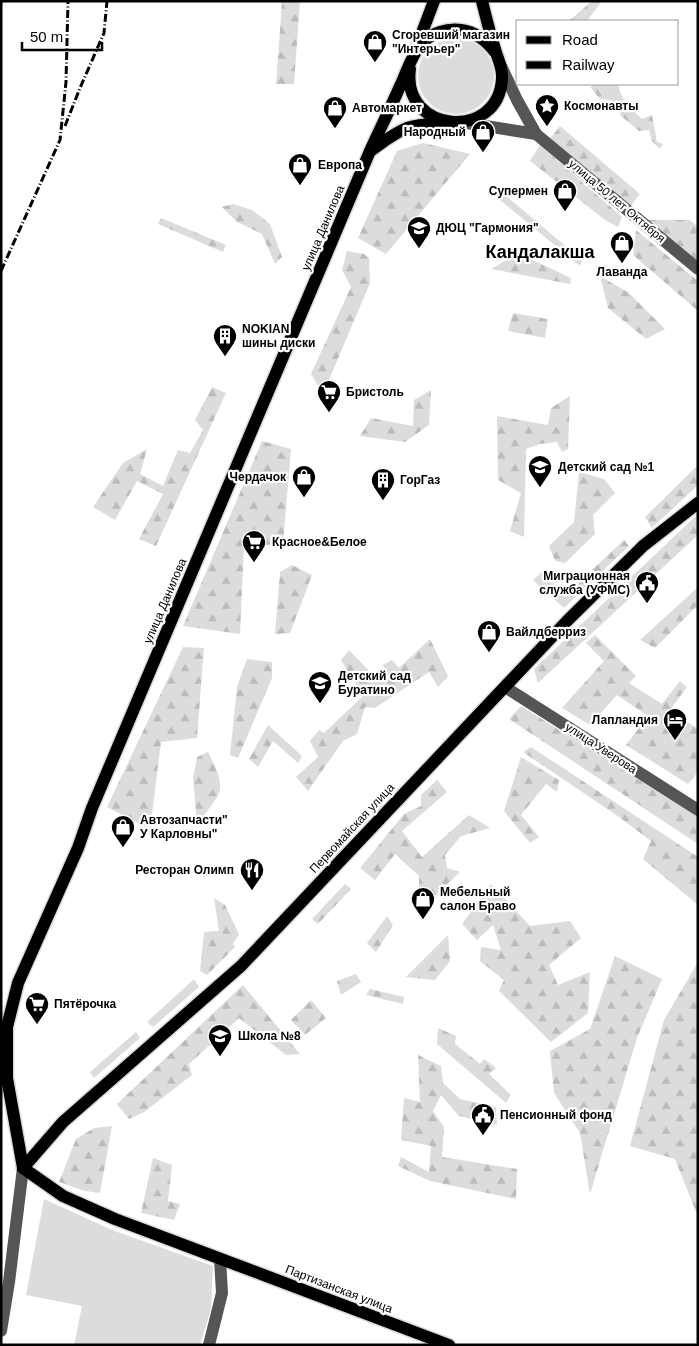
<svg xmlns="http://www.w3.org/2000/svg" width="699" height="1346" viewBox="0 0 699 1346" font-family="Arial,sans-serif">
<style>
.grass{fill:#dcdcdc}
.forest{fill:url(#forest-firs)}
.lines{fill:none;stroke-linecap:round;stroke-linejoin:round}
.major-casing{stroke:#dbdbdb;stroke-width:15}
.minor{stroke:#555;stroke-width:12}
.major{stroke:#000;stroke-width:12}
.rail{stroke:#000;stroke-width:3;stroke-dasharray:8 2.5 1 2.5;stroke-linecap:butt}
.labels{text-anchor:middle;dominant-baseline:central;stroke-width:4.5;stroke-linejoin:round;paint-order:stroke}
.poi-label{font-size:12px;font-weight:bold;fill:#000;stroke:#fff;text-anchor:start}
.street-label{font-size:12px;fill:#000;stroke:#fff}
.district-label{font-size:18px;font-weight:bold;fill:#000;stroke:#fff}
</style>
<defs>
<pattern id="forest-firs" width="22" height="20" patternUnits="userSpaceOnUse" patternTransform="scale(1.25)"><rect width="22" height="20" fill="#dcdcdc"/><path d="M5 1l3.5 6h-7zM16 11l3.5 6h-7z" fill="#bbb"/></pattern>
</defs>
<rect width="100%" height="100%" fill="#fff"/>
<g class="grass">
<circle cx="456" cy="76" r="38"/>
<path d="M194,979l5,8 -46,40 -6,-5z"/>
<path d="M136,1032l4,6 -46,40 -4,-6z"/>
<path d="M44,1199l68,31 101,36 -2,43 -11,36h-126l8,-39 -56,-11z"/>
</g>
<g class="forest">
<path d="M282,1h18l-6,83h-18z"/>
<path d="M592,1h10l-15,20h-18z"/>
<path d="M595,84h24c0,15 13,26 23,35l10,-4 5,27 6,2 -3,5 -8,-8 -3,-11 -10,1 -19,-16v-5l-11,-10 -9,-1 -10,-12 4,-2z"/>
<path d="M560,126l80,68 -11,14 -81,-67z"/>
<path d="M423,143l47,11 -84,100 -28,-16 39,-87z"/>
<path d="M540,145l82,72 -4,10 -13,-7 -75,-59z"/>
<path d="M505,195l77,65 -2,6 -80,-66z"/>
<path d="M233,204l19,6 18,14 12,33 -7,7 -13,-30 -25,-12 -15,-15z"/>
<path d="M161,218l65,27 -3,7 -65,-28z"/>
<path d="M648,220h42l8,7v35z"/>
<path d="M636,230l62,51v30l-65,-56z"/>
<path d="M347,251l17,3 5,4 1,25 -47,111 -12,-20 40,-87 -9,-17z"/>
<path d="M518,253l53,25 -1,6 -79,-15z"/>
<path d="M600,276l29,17 36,36 -19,10 -38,-31z"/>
<path d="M513,313l35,6 -3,19 -37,-7z"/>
<path d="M212,387l14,6 -70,153 -17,-7 24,-45 -26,-13 -22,39 -22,-13 30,-44 24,-14 -7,25 23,12 15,-36 12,3 13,-23 -8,-10z"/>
<path d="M431,390l-2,35 -24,17 -45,-6 11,-18 42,8 1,-26z"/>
<path d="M570,396l-2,53 -6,3 -5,-10 -17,2 -14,5 -2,88 -14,-6 11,-38 -23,-13 -1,-64 51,9 3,-17z"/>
<path d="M262,441l29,8 -8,95 -39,2 -4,88 -57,-8z"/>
<path d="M698,465v20l-46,43 -7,-11z"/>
<path d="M579,472l25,7 11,14 -22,22 2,19 -30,29 -10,-2 -6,-15 25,-24z"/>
<path d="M698,514v21l-160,148 -4,-14z"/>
<path d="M624,540l5,6 -65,62 -31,-28 9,-8 22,24z"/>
<path d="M292,565l20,10 -22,58 -15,1 5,-62z"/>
<path d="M698,587v18l-43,43 -15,-8z"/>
<path d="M595,635l41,41 -7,7 33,21 18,-23 7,6 -17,23 28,19v43l-10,12 -62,-39 22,-29 -31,-21 -27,30 -28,-17 42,-47 -18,-18z"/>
<path d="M430,639l18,37 -10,11 -9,-15 -54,36 -10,-1 -8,27 -14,7 -35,50 -12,-14 22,-20 -8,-16 9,-11 5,3 39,-37 -22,-36 8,-10 26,27 12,-2 -4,-10 9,-5 7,8z"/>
<path d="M183,647l21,1 -7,90 -36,4 -11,87 -43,-22z"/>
<path d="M247,659l25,3v16l-34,80 -8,-3 7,-68z"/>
<path d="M521,706l177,111v27l-189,-125z"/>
<path d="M268,725l34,31 -4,7 -25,-22 -15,26 -9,-8z"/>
<path d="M531,747l167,110v48l-55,-46 8,-18 -32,-24 -96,-65z"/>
<path d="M208,752c5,10 16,30 11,41 -3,8 -17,24 -22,32l-4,-47 4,-21z"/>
<path d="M521,757l38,23 -2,12 -11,-8 -25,31 18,22 -9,6 -26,-32z"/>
<path d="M437,780l10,12 -45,39 20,26 47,-42 21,13 -29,8 -16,19 2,13 13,4 -24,23 -17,-2v-17l-24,-22 -20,26 -15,-12 44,-54 17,-8v-11z"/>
<path d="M345,884l6,5 -33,35 -6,-5z"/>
<path d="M491,884l39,42 40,-5 11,17 -32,27 9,20 32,-13 -2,41 -37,29 -52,-51 5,-11 -24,-19 1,-14 20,3 -8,-25 -16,15 -15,-16z"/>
<path d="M214,898l11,7 14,29 -6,10 2,3 -28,28 -7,-4 4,-39 15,-1z"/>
<path d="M387,916l6,9 -17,27 -9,-9z"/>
<path d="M448,935l2,26 -15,19 -29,-3z"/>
<path d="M615,956l47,23 -25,59 -47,156 -10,-61 -26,-40 -4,-42 40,-22z"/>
<path d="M698,962v255l-23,-58 -45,-13 34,-126z"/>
<path d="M356,974l5,8 -20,13 -4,-14z"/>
<path d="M243,985l57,69 -14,1 -47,-37 -50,46 3,11 -48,37 -15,7 -12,-15z"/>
<path d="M370,989l34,8 -1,7 -37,-9z"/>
<path d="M311,1000l15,18 -21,17 -14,-15z"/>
<path d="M438,1028l18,8 -1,8 25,20 4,-5 12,9 -7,6 22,21 -5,8 -69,-59z"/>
<path d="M418,1055l23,11 2,17 17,16 36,8 1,18 -38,-9 -18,-21 -8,16 11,16 -2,30 75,12 -1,30 -86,-18 -32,-15 3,-9 28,15 2,-26 -30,-6 3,-42 16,4z"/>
<path d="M112,1126l-12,67 -15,-2 -26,-9 17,-43 18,-11z"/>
<path d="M153,1158l19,7 -4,36 12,3 -6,16 -33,-7z"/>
</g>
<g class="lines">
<g class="major-casing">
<g id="major">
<path d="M417,46l17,-45"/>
<path d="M410,69c-9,64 88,73 92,10 1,-11 -4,-19 -7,-30 -5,-15 -9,-32 -13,-48"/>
<path d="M370,151c12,-8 24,-18 37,-23 12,-4 26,-4 39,-5"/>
<path d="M23,1168l-16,-90v-51l11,-44 60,-135 14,-40 278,-657c10,-22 21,-44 31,-67 6,-13 11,-30 21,-41 10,-10 25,-15 39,-13 15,2 25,10 34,22"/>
<path d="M23,1168l40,-46 178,-156 326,-345 76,-75 55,-43"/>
<path d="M23,1168l40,28 52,23 334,126"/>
</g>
</g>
<g class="minor">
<path d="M501,66l16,34 19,34 162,135"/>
<path d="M460,122l76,12"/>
<path d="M505,687l193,123"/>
<path d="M1,1331l8,-49 14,-114"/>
<path d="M209,1345l13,-52 -2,-34"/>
</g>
<use href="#major" class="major"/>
<g class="rail">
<path d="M65,126l15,-38 24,-55 3,-32"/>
<path d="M1,271l59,-131 6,-58 2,-81"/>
</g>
</g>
<defs>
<g id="shop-pin" transform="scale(1.25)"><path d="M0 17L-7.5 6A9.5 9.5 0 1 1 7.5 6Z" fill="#000" stroke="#fff"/><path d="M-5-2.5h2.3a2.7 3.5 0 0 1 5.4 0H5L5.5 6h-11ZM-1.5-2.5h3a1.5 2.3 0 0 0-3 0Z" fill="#fff"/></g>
<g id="sight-pin" transform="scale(1.25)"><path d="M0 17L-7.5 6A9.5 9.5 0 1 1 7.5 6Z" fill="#000" stroke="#fff"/><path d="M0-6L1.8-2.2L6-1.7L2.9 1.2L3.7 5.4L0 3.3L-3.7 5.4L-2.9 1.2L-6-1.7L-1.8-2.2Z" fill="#fff"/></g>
<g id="school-pin" transform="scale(1.25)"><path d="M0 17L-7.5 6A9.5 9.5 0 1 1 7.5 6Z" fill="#000" stroke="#fff"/><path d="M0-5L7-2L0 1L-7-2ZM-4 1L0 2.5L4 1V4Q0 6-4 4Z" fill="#fff"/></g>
<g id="building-pin" transform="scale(1.25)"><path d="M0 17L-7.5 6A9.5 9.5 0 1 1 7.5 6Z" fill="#000" stroke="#fff"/><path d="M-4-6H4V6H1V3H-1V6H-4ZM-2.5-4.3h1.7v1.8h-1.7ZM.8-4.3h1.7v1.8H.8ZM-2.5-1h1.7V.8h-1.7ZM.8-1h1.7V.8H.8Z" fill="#fff"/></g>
<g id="supermarket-pin" transform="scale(1.25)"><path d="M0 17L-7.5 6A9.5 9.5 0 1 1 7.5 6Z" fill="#000" stroke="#fff"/><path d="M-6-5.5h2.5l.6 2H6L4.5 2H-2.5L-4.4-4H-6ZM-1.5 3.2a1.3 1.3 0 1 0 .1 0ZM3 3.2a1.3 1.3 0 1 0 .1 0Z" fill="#fff"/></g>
<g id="civic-pin" transform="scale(1.25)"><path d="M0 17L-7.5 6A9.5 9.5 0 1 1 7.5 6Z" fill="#000" stroke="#fff"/><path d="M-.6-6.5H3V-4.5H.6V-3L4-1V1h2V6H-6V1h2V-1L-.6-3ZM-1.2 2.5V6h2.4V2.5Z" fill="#fff"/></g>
<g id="hotel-pin" transform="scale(1.25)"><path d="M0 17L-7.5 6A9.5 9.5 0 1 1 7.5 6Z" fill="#000" stroke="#fff"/><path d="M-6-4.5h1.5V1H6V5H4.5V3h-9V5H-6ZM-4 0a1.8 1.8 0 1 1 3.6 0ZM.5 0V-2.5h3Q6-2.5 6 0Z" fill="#fff"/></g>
<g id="restaurant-pin" transform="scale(1.25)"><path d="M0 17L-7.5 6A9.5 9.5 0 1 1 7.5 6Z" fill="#000" stroke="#fff"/><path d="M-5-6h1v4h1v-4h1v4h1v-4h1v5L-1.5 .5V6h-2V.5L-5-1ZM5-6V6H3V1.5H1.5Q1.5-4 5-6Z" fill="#fff"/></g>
</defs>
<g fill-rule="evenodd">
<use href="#shop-pin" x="375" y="42"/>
<use href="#sight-pin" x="547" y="106"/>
<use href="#shop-pin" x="335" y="108"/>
<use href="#shop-pin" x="483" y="132"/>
<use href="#shop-pin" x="300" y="165"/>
<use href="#shop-pin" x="565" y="191"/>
<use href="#school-pin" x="419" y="228"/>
<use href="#shop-pin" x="622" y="243"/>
<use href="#building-pin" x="225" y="336"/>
<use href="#supermarket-pin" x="329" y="392"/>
<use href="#school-pin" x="540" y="467"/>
<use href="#shop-pin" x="304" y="477"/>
<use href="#building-pin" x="383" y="480"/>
<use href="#supermarket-pin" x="254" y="542"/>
<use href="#civic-pin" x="647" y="583"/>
<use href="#shop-pin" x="489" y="632"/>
<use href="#school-pin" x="320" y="683"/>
<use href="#hotel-pin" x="675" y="720"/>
<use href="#shop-pin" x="123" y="827"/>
<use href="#restaurant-pin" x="252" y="870"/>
<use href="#shop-pin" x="423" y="899"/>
<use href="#supermarket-pin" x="37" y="1004"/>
<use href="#school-pin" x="220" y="1036"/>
<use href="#civic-pin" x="483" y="1115"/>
</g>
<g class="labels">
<g class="poi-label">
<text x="392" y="35">Сгоревший магазин<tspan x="392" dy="14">"Интерьер"</tspan></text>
<text x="564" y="106">Космонавты</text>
<text x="352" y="108">Автомаркет</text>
<text x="466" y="132" text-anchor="end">Народный</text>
<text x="318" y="165">Европа</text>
<text x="548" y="191" text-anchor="end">Супермен</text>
<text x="436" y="228">ДЮЦ "Гармония"</text>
<text x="622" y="272" text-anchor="middle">Лаванда</text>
<text x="242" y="329">NOKIAN<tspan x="242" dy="14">шины диски</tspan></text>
<text x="346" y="392">Бристоль</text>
<text x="558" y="467">Детский сад №1</text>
<text x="286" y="477" text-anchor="end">Чердачок</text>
<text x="400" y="480">ГорГаз</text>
<text x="272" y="542">Красное&amp;Белое</text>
<text x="630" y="576" text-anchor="end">Миграционная<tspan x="630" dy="14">служба (УФМС)</tspan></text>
<text x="506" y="632">Вайлдберриз</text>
<text x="338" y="676">Детский сад<tspan x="338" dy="14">Буратино</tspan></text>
<text x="658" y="720" text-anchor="end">Лапландия</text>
<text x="140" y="820">Автозапчасти"<tspan x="140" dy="14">У Карловны"</tspan></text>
<text x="234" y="870" text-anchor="end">Ресторан Олимп</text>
<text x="440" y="892">Мебельный<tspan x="440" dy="14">салон Браво</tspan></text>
<text x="54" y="1004">Пятёрочка</text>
<text x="238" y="1036">Школа №8</text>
<text x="500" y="1115">Пенсионный фонд</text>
</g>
<g class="street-label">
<text transform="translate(617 201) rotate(40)">улица 50 лет Октября</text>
<text transform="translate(323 228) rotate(-67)">улица Данилова</text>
<text transform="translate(165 601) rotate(-67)">улица Данилова</text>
<text transform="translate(601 748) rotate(33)">улица Уверова</text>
<text transform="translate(352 828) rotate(-47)">Первомайская улица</text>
<text transform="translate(339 1289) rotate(21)">Партизанская улица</text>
</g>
<g class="district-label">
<text x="540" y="252">Кандалакша</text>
</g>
</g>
<rect width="699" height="1346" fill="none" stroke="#000000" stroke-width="5"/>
<rect x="516" y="20" width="162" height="65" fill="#ffffff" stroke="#999999"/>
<rect x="526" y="36" width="25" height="8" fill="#000000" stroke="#999999"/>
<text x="562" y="45" font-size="15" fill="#000000">Road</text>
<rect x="526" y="61" width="25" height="8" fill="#000000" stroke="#999999"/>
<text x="562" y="70" font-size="15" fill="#000000">Railway</text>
<path d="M22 42v8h80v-8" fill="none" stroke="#000000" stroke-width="2.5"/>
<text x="30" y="42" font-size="15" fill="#000000" stroke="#ffffff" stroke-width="4" paint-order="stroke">50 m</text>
</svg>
